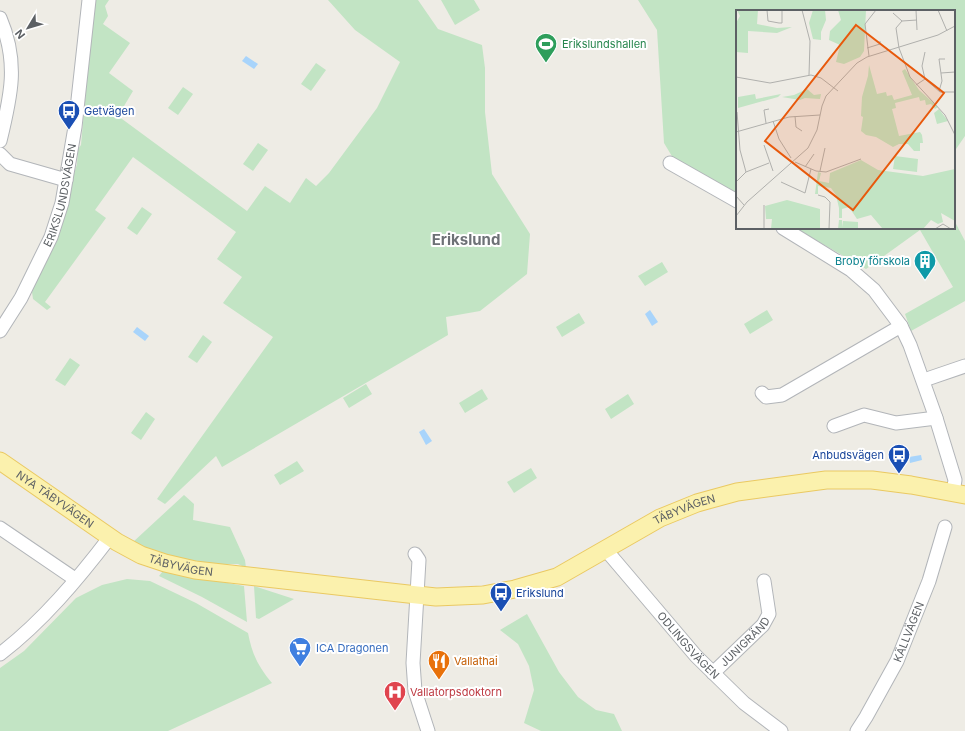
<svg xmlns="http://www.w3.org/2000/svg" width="965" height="731" viewBox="0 0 965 731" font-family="Inter,sans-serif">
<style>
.green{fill:#c2e4c4}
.water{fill:#a8d4fb}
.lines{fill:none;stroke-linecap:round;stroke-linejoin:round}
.minor-casing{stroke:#b2b5b9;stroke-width:15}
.major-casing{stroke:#eac962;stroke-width:19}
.minor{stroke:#fff;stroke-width:13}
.major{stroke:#fbf1ad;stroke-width:17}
.labels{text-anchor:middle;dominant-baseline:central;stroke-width:4;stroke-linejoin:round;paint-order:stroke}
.leisure-label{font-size:11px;fill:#27864d;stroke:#fff;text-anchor:start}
.transit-label{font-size:11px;fill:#164399;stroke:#fff;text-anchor:start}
.street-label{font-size:11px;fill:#5c6064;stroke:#fff}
.culture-label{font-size:11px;fill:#0d838f;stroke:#fff;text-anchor:end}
.shop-label{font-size:11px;fill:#366cbe;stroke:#fff;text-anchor:start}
.food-label{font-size:11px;fill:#c56008;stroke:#fff;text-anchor:start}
.health-label{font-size:11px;fill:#be3a42;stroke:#fff;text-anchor:start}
.district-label{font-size:15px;font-weight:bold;fill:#6d7176;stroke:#fff}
.inset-road{fill:none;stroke:#b0b0ad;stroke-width:1}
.view{fill:#e8590c;fill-opacity:0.15;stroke:#e8590c;stroke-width:2}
.inset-edge{fill:none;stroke:#5c6064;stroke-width:2}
</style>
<rect width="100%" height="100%" fill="#eeece5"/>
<g class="green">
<path d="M94,0h15l-4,6 3,10 -5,8 27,19 -21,30 24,18 -15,25 129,95 18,-25 25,17 16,-25 10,8 13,-13 48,-65 23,-46 -45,-32 -27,-30h90l20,29 44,16 3,23v44l7,62 38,60 -3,40 -47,37 -34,6 2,18 -226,132 -6,-11 -51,48 -8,-5 116,-162 -50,-34 19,-26 -25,-18 19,-27 -103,-75 -38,53 11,8 -61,84 6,5 -4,3 -14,-11 -1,-7 22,-55 23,-73 1,-15 3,-4z"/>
<path d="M441,0h33l6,10 -25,15z"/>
<path d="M638,0h327v136l-11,16v-141h-217v184l-64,-37 -9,-15 -7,-113z"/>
<path d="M316,63l10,7 -15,21 -10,-7z"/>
<path d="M183,87l10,7 -15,21 -10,-7z"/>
<path d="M258,143l10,7 -15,21 -10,-7z"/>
<path d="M142,207l10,7 -15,21 -10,-7z"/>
<path d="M954,220l11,21v60l-54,30 -6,-17 48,-27 -33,-57 -54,39 -71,-41h159z"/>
<path d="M662,262l6,10 -23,14 -7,-10z"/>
<path d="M767,310l6,10 -23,14 -6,-10z"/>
<path d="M579,313l6,10 -23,14 -6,-10z"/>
<path d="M203,335l9,7 -15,21 -9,-6z"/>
<path d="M70,358l10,7 -15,21 -10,-6z"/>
<path d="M366,384l6,10 -23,14 -6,-10z"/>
<path d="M482,389l6,10 -23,14 -6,-10z"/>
<path d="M628,394l6,10 -23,15 -6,-10z"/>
<path d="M146,412l9,7 -14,21 -10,-7z"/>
<path d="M297,461l7,10 -24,14 -6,-10z"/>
<path d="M531,468l6,10 -23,15 -7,-11z"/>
<path d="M184,495l10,9 -1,16 37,7 15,33 1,8 -8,-4h-22l-51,-7 -33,-14z"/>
<path d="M163,571l81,15 3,36 -45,-25 -43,-21z"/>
<path d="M127,579l23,2 46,22 52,30c4,21 10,33 24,50l-104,48h-168v-63l24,-17 52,-53 26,-13z"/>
<path d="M254,586l40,13 -35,20 -3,-1z"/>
<path d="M527,614l32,58 19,25 18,13 18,4 8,17h-81l-17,-8 10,-33 -5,-24 -11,-22 -18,-14z"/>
</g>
<g class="water">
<path d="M246,56l12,8 -4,5 -12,-8z"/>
<path d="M650,310l8,12 -6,4 -7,-12z"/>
<path d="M137,327l12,9 -4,5 -12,-9z"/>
<path d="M424,429l8,12 -6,4 -7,-13z"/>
<path d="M921,455l1,5 -12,3 -1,-6z"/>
</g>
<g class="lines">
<g class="minor-casing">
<g id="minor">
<path d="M0,18c19,44 11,78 0,123"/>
<path d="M0,154l10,10 56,16"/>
<path d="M670,163l67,38"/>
<path d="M783,228l68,42 23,20 27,36 9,19 26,73 19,62 -2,13"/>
<path id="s1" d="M0,331l21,-33 30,-61 11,-34 13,-76 14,-127"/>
<path d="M924,380l41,-14"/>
<path d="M762,393l4,4 16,-2 119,-69"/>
<path d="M834,426l30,-11 32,8 40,-5"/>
<path d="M0,528l75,51"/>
<path id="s2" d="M606,550l90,106 48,47 37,28"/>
<path d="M415,554l4,6 -6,103 2,28 13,40"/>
<path d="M0,654c42,-32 78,-75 110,-117"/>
<path id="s3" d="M713,673l50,-48 6,-11 -5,-33"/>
<path id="s4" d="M857,731l9,-14 31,-56 32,-80 16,-54"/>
</g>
</g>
<g class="major-casing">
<g id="major">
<path id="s5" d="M0,461l117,81 24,13 24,8 30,7 222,25 19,2 47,-2 32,-6 42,-12 103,-59 37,-15 40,-11 89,-12h46l39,5 54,10"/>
</g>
</g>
<use href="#minor" class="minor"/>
<use href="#major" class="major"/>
</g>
<defs>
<g id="stadium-pin" transform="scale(1.15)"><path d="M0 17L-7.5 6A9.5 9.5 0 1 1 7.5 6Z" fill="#2e9e5b" stroke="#fff"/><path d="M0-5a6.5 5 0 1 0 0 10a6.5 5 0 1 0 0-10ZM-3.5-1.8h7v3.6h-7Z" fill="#fff"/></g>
<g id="bus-pin" transform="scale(1.15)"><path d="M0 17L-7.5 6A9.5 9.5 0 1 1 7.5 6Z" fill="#1a4fb4" stroke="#fff"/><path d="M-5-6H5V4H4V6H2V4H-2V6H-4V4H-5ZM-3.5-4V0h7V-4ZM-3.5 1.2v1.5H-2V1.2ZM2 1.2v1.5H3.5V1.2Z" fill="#fff"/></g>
<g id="building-pin" transform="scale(1.15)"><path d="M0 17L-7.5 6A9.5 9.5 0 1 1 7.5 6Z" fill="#0f9aa8" stroke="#fff"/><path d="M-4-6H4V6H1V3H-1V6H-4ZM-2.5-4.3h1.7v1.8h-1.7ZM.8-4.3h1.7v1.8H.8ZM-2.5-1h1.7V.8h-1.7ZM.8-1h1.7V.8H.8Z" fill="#fff"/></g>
<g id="supermarket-pin" transform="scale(1.15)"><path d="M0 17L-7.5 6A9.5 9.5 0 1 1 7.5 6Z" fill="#3f7fe0" stroke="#fff"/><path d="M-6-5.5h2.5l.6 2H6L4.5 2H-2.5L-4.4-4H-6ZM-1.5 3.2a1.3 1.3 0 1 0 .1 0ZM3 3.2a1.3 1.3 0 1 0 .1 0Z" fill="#fff"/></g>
<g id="restaurant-pin" transform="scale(1.15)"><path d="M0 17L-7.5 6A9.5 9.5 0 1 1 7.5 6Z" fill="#e8710a" stroke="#fff"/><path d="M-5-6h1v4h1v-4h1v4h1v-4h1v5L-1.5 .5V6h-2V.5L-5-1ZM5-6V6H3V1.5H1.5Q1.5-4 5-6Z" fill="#fff"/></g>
<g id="hospital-pin" transform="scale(1.15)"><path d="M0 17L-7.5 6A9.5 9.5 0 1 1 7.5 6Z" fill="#e0444e" stroke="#fff"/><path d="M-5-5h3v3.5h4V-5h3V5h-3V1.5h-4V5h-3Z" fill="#fff"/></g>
</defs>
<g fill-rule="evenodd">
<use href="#stadium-pin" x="546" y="44"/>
<use href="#bus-pin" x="69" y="111"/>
<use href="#building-pin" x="925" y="261"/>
<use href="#bus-pin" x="899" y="455"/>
<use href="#bus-pin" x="501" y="593"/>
<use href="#supermarket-pin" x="300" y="648"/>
<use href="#restaurant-pin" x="439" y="661"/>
<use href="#hospital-pin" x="395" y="692"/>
</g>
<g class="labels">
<g class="leisure-label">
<text x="562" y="44">Erikslundshallen</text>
</g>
<g class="transit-label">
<text x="84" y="111">Getvägen</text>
<text x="884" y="455" text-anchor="end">Anbudsvägen</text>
<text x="516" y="593">Erikslund</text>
</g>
<g class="street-label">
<text stroke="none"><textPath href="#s1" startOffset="150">ERIKSLUNDSVÄGEN</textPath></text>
<text stroke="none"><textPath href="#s5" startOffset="67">NYA TÄBYVÄGEN</textPath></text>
<text stroke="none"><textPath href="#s5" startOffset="736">TÄBYVÄGEN</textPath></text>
<text stroke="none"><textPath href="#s5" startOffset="211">TÄBYVÄGEN</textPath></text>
<text stroke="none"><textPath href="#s4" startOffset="112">KÄLLVÄGEN</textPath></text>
<text stroke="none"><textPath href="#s3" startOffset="45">JUNIGRÄND</textPath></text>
<text stroke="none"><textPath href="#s2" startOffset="126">ODLINGSVÄGEN</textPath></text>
</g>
<g class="culture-label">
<text x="910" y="261">Broby förskola</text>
</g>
<g class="shop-label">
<text x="316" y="648">ICA Dragonen</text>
</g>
<g class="food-label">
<text x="454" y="661">Vallathai</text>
</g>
<g class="health-label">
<text x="410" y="692">Vallatorpsdoktorn</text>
</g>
<g class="district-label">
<text x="466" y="239">Erikslund</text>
</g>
</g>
<g transform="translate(736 10)">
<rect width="219" height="219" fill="#eeece5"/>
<path d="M1,0h21l-1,14 20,4 15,-1 -15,6 -29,-2v22l-12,-1v-29l4,-7zM77,0h12l1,10 -5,12v8l-8,-1 -4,-16zM102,0h28l-2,41 -4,6 -16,7 -8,-2 4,-17 -11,-5 1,-9 11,-11zM133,55l8,29 9,-2 1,4 5,-1 2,5 18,-5 -10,-24 3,-2 14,21 19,17 -3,2 -4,-5 -5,1 -1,-5 -5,1 -1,-4 -24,6 1,5 -4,1 7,27 21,-4 2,3 1,8h-3v8h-6l-6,-7h-9l-6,3 -17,-10 -10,-2 -5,-4 2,-14 -2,-1 1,-19 6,-21zM71,79l7,6 7,-1 -1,5 -15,-1 -5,2 -18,-3 12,-2zM19,84l1,5 25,-5 -3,3 -40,11v-11zM203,99l9,12 -11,3 -3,-11zM159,146l23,3 -1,13 -24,-3zM125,150l17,10 45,6 32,-7v52l-14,-8 2,9 -5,2 -7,-4 -8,9 -41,-1 -11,-13 -14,4 -8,-12 -7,2v9h-3v-10l-3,-13 -5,-7 -13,-2v8h-3l3,-22 3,1 -2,8 10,2 1,-10zM51,190l33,9v20h-49l1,-10h-6l-1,-13zM103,210h3v7l1,-6 15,1v7h-20z" fill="#c2e4c4"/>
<path class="inset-road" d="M31,0l1,11 11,2h3v-13M66,0l8,31 -1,34M180,0l1,20M202,0l9,21M157,3l9,8M181,10l-15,1 -6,7 3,20 11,29 35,38 10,20M131,38l13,-4v-3M133,46l-4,-32 11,-14M205,63l14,-1M0,67l34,6 41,-8 10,3 17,13M189,69l-3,-13 3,-14M180,75l9,-6 15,13h15M203,81l3,-10 -3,-22h6M1,102l3,38 6,22M59,106l1,11 6,4M37,111l6,18 12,19M30,113l-2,-13 5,-1M0,122l53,-15 31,-2M28,135l9,26M59,152l21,9 10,1 35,-13M69,157l9,-13M84,161l5,-23M0,172l10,-10 23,-9M45,172l24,11 6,-24M82,185l7,2 5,5 -1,27M0,186l8,9M28,195v24M0,206l11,-14 61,-54 9,-18 5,-24 4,-10 31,-33 10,-6 71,-22 17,-9M199,219l8,-5 8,5"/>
<path class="view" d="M120,15l88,68 -91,117 -88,-69z"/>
<rect width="219" height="219" class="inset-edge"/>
</g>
<g transform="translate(28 28) rotate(232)" stroke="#ffffff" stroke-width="3" paint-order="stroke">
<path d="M0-3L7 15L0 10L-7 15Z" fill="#5c6064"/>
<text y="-6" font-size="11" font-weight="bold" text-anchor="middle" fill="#5c6064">N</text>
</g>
</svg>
